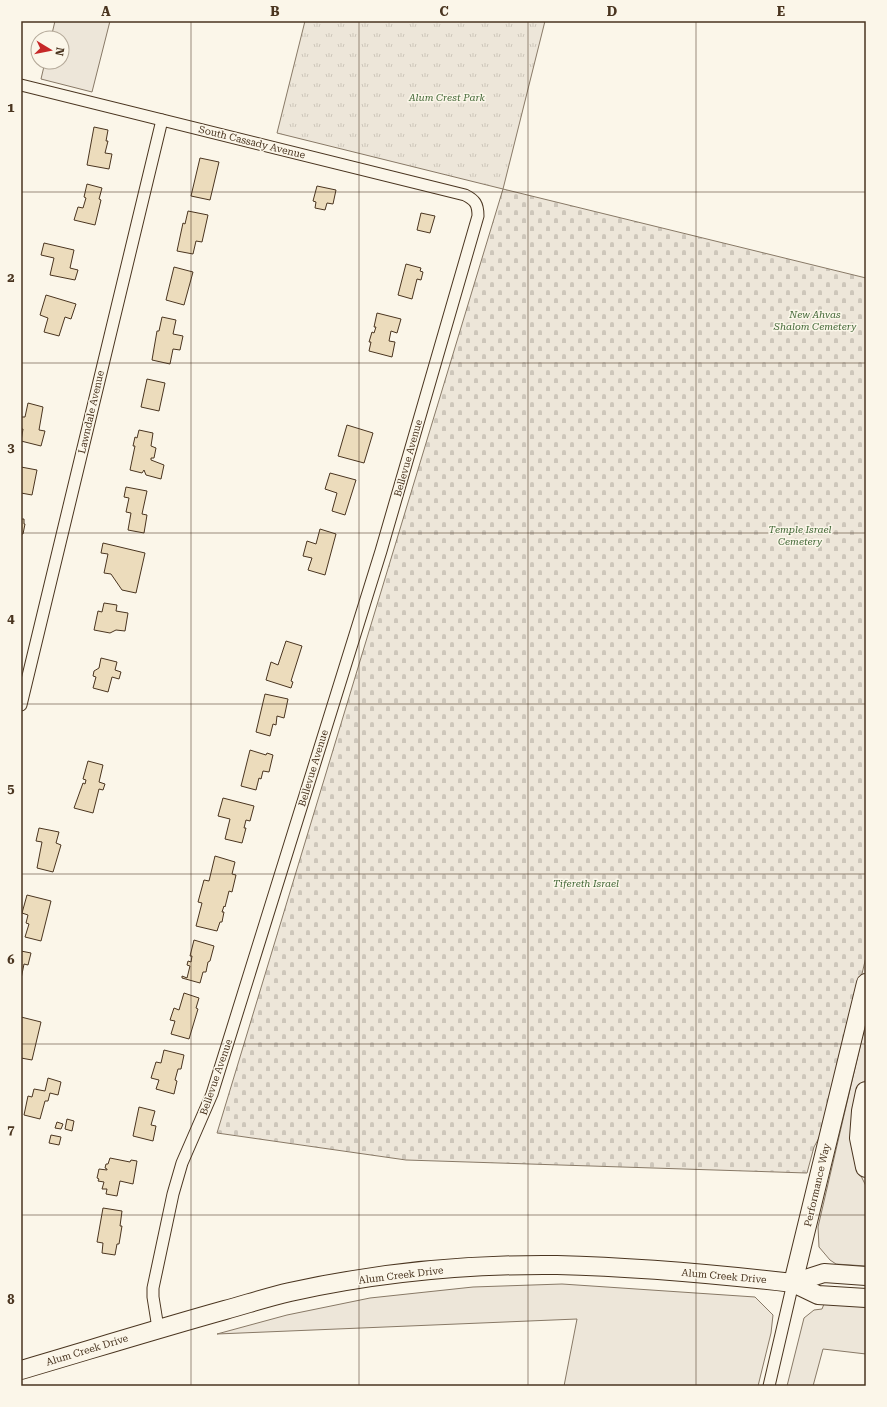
<svg xmlns="http://www.w3.org/2000/svg" width="887" height="1407" viewBox="0 0 887 1407" font-family="'Roboto Serif',serif">
<style>
.grass{fill:#ede6d9;stroke:#887966}
.cemetery{fill:url(#cemetery-stones);stroke:#887966}
.park{fill:url(#park-tufts);stroke:#887966}
.building{fill:#ecdcbc;stroke:#4a3520}
.lines{fill:none;stroke-linecap:round;stroke-linejoin:round}
.minor-casing{stroke:#4a3520;stroke-width:13}
.primary-casing{stroke:#4a3520;stroke-width:20}
.motorway-casing{stroke:#4a3520;stroke-width:22}
.minor{stroke:#fbf6e9;stroke-width:11}
.primary{stroke:#fbf6e9;stroke-width:18}
.motorway{stroke:#fbf6e9;stroke-width:20}
.grid{fill:none;stroke:#4a3520;stroke-width:1;stroke-opacity:0.55}
.labels{text-anchor:middle;dominant-baseline:central;stroke-width:3;stroke-linejoin:round;paint-order:stroke}
.park-label{font-size:10px;font-style:italic;fill:#436837;stroke:#fbf6e9}
.street-label{font-size:10px;fill:#4a3520;stroke:#fbf6e9}
.neatline{fill:none;stroke:#4a3520;stroke-width:1.5}
.grid-label{font-size:13px;text-anchor:middle;font-weight:bold;fill:#4a3520}
</style>
<defs>
<pattern id="cemetery-stones" width="16" height="16" patternUnits="userSpaceOnUse"><rect width="16" height="16" fill="#ede6d9"/><path d="M2 7V4a2 2 0 0 1 4 0v3zM10 15v-3a2 2 0 0 1 4 0v3z" fill="#cdc6ba"/></pattern>
<pattern id="park-tufts" width="24" height="20" patternUnits="userSpaceOnUse"><rect width="24" height="20" fill="#ede6d9"/><path d="M3 7l-1-3M5 7V3M7 7l1-3M15 17l-1-3M17 17v-4M19 17l1-3" fill="none" stroke="#cdc6ba"/></pattern>
</defs>
<rect width="100%" height="100%" fill="#fbf6e9"/>
<g class="grass">
<path d="M55,21h55l-18,71 -51,-13 4,-17h17v-24h-11z"/>
<path d="M866,1026v52l-4,12 -7,49 6,37 5,10v80l-30,-2 -6,-4 -11,-13 -1,-20 44,-189z"/>
<path d="M562,1284l193,13 18,18 -2,18 -13,53h-194l13,-67 -360,15 70,-19 83,-17 103,-11z"/>
<path d="M824,1304l42,3v47l-43,-5 -10,37h-26l17,-68 10,-8 8,-1z"/>
</g>
<path class="cemetery" d="M503,189l363,89v679l-40,168 -12,22 -7,26 -401,-13 -189,-27z"/>
<path class="park" d="M305,21h240l-42,168 -226,-56z"/>
<g class="building">
<path d="M94,127l14,3 -2,11h2l-3,12 7,1 -3,15 -22,-4z"/>
<path d="M200,158l19,4 -9,38 -19,-4z"/>
<path d="M87,184l15,4 -3,11 2,1 -6,25 -21,-5 4,-13 5,1 3,-10 -2,-1z"/>
<path d="M317,186l19,4 -3,14 -6,-1 -2,7 -10,-2 1,-6 -3,-1z"/>
<path d="M188,211l20,4 -6,27 -6,-1 -3,13 -16,-3 6,-28 2,1z"/>
<path d="M421,213l14,3 -5,17 -13,-3z"/>
<path d="M44,243l30,7 -4,18 8,2 -3,10 -25,-5 4,-17 -13,-3z"/>
<path d="M406,264l15,4 -1,3 3,1 -2,8 -4,-1 -5,20 -14,-4z"/>
<path d="M174,267l19,5 -9,33 -18,-5z"/>
<path d="M46,295l30,9 -5,15 -6,-2 -6,19 -15,-4 4,-14 -8,-3z"/>
<path d="M377,313l24,6 -4,14 -6,-2 -2,10 6,1 -3,15 -23,-6 2,-9h-2l3,-10 2,1 2,-6h-2z"/>
<path d="M162,317l14,3 -3,14 10,2 -3,14 -7,-1 -3,15 -18,-4 5,-29h2z"/>
<path d="M147,379l18,4 -6,28 -18,-4z"/>
<path d="M28,403l15,4 -4,23 6,1 -4,15 -20,-5 2,-12h-2v-12h4z"/>
<path d="M347,425l26,8 -9,30 -26,-7z"/>
<path d="M139,430l14,3 -2,13 5,2 -2,10h-3v2l13,5 -3,14 -15,-4 -2,-5 -2,3 -12,-3 5,-24h-2l2,-9 2,1z"/>
<path d="M21,467l16,3 -5,25 -11,-2z"/>
<path d="M330,473l26,7 -11,35 -13,-4 5,-18 -12,-4z"/>
<path d="M126,487l21,4 -5,23 5,1 -3,18 -16,-3 3,-17 -5,-1 3,-14 -5,-1z"/>
<path d="M21,519h3v5h1l-2,10h-2z"/>
<path d="M320,529l16,5 -11,41 -17,-5 4,-12 -9,-2 4,-15 9,3z"/>
<path d="M103,543l42,10 -9,40 -14,-3 -11,-16 -7,-1 4,-19 -7,-1z"/>
<path d="M104,603l13,2 -1,6 12,2 -3,18 -9,-1 -6,3 -16,-3 4,-19 4,1z"/>
<path d="M286,641l16,5 -11,35 2,1 -2,6 -25,-8 5,-18 7,3z"/>
<path d="M101,658l16,4 -2,8 6,2 -2,7 -7,-2 -4,15 -15,-4 3,-11 -3,-1 1,-5 5,-3z"/>
<path d="M265,694l23,5 -4,19 -7,-2 -1,9 -3,-1 -3,12 -14,-4z"/>
<path d="M250,750l16,5 1,-2 6,2 -4,17 -6,-1 -2,8 -2,-1 -3,12 -15,-4z"/>
<path d="M88,761l15,4 -4,17 6,2 -2,6 -4,-1 -6,24 -19,-5 9,-25 2,1 1,-4 -3,-1z"/>
<path d="M223,798l31,8 -4,15 -4,-1 -2,8h2l-4,15 -17,-4 5,-20 -12,-3z"/>
<path d="M39,828l20,4 -3,11 5,2 -8,27 -16,-4 5,-26 -6,-1z"/>
<path d="M215,856l20,6 -3,12 4,1 -4,17 -3,-1 -4,16 -1,-1 -2,6h2l-2,10h-2l-3,9 -21,-5 6,-23 -4,-1 6,-22 5,1z"/>
<path d="M27,895l24,6 -10,40 -16,-4 4,-13 -3,-1 2,-8 -6,-2z"/>
<path d="M194,940l20,6 -4,15 -2,1 -2,10h-3l-3,11 -18,-5v-2l5,2 3,-12 -3,-1 1,-4 3,1 1,-6h-2z"/>
<path d="M21,951l10,2 -3,12 -4,-1 -3,15z"/>
<path d="M184,993l15,5 -3,10 2,1 -9,30 -18,-5 4,-13 -5,-1 4,-12 5,2z"/>
<path d="M21,1017l20,5 -9,38 -11,-2z"/>
<path d="M164,1050l20,5 -3,14h-3l-3,11 2,1 -3,13 -18,-5 3,-9 -8,-2 5,-16 5,1z"/>
<path d="M48,1078l13,4 -3,13 -8,-2 -2,8h-3l-5,18 -16,-4 4,-19 4,1 2,-8 11,2z"/>
<path d="M139,1107l16,4 -4,14 5,1 -3,15 -20,-5z"/>
<path d="M67,1119l7,2 -2,10 -7,-2z"/>
<path d="M57,1122l6,2 -2,5 -6,-1z"/>
<path d="M51,1135l10,2 -2,8 -10,-2z"/>
<path d="M110,1158l20,4 1,-2 6,1 -4,23 -13,-3 -3,15 -11,-2 1,-5h-5l2,-7 -6,-1 1,-2 -2,-1 2,-9 8,1v-1l-2,-1 1,-4h2z"/>
<path d="M103,1208l19,3 -2,15h2l-3,18h-2l-2,11 -13,-2 1,-10 -6,-1z"/>
</g>
<g class="lines">
<g class="minor-casing">
<g id="minor">
<path d="M21,85l444,110c10,5 13,9 13,21l-97,335 -169,543 -30,69 -9,31 -20,94v9l5,31"/>
<path d="M21,705l141,-585"/>
<path d="M769,1386l24,-103"/>
</g>
</g>
<g class="primary-casing">
<g id="primary">
<path d="M793,1283l73,-300"/>
<path d="M793,1283l31,-10 42,3"/>
<path d="M21,1370c68,-20 136,-41 204,-60 22,-6 43,-13 65,-18 86,-19 179,-28 267,-27 79,2 158,9 236,18l25,12 48,3"/>
</g>
</g>
<g class="motorway-casing">
<path id="motorway" d="M866,1092l-4,19 -2,27 6,29"/>
</g>
<use href="#minor" class="minor"/>
<use href="#primary" class="primary"/>
<use href="#motorway" class="motorway"/>
</g>
<path class="grid" d="M191,21v1365M359,21v1365M528,21v1365M696,21v1365M21,192h845M21,363h845M21,533h845M21,704h845M21,874h845M21,1044h845M21,1215h845"/>
<g class="labels">
<g class="park-label">
<text x="447" y="97">Alum Crest Park</text>
<text x="815" y="314">New Ahvas<tspan x="815" dy="12">Shalom Cemetery</tspan></text>
<text x="800" y="529">Temple Israel<tspan x="800" dy="12">Cemetery</tspan></text>
<text x="586" y="883">Tifereth Israel</text>
</g>
<g class="street-label">
<text transform="translate(252 142) rotate(14)">South Cassady Avenue</text>
<text transform="translate(91 412) rotate(-77)">Lawndale Avenue</text>
<text transform="translate(408 458) rotate(-74)">Bellevue Avenue</text>
<text transform="translate(313 768) rotate(-73)">Bellevue Avenue</text>
<text transform="translate(216 1077) rotate(-71)">Bellevue Avenue</text>
<text transform="translate(817 1185) rotate(-77)">Performance Way</text>
<text transform="translate(401 1275) rotate(-7)">Alum Creek Drive</text>
<text transform="translate(724 1276) rotate(5)">Alum Creek Drive</text>
<text transform="translate(87 1350) rotate(-17)">Alum Creek Drive</text>
</g>
</g>
<rect width="887" height="1407" fill="none" stroke="#fbf6e9" stroke-width="44"/>
<g transform="translate(50 50) rotate(100)"><circle r="19" fill="#fbf6e9" stroke="#b4a999"/>
<path d="M0-3L7 15L0 10L-7 15Z" fill="#c62828"/>
<text y="-6" font-size="11" font-weight="bold" text-anchor="middle" fill="#4a3520">N</text>
</g>
<rect x="22" y="22" width="843" height="1363" class="neatline"/>
<g class="grid-label">
<text x="106" y="16">A</text>
<text x="275" y="16">B</text>
<text x="444" y="16">C</text>
<text x="612" y="16">D</text>
<text x="781" y="16">E</text>
<text x="11" y="112">1</text>
<text x="11" y="282">2</text>
<text x="11" y="452">3</text>
<text x="11" y="623">4</text>
<text x="11" y="793">5</text>
<text x="11" y="964">6</text>
<text x="11" y="1134">7</text>
<text x="11" y="1304">8</text>
</g>
</svg>
